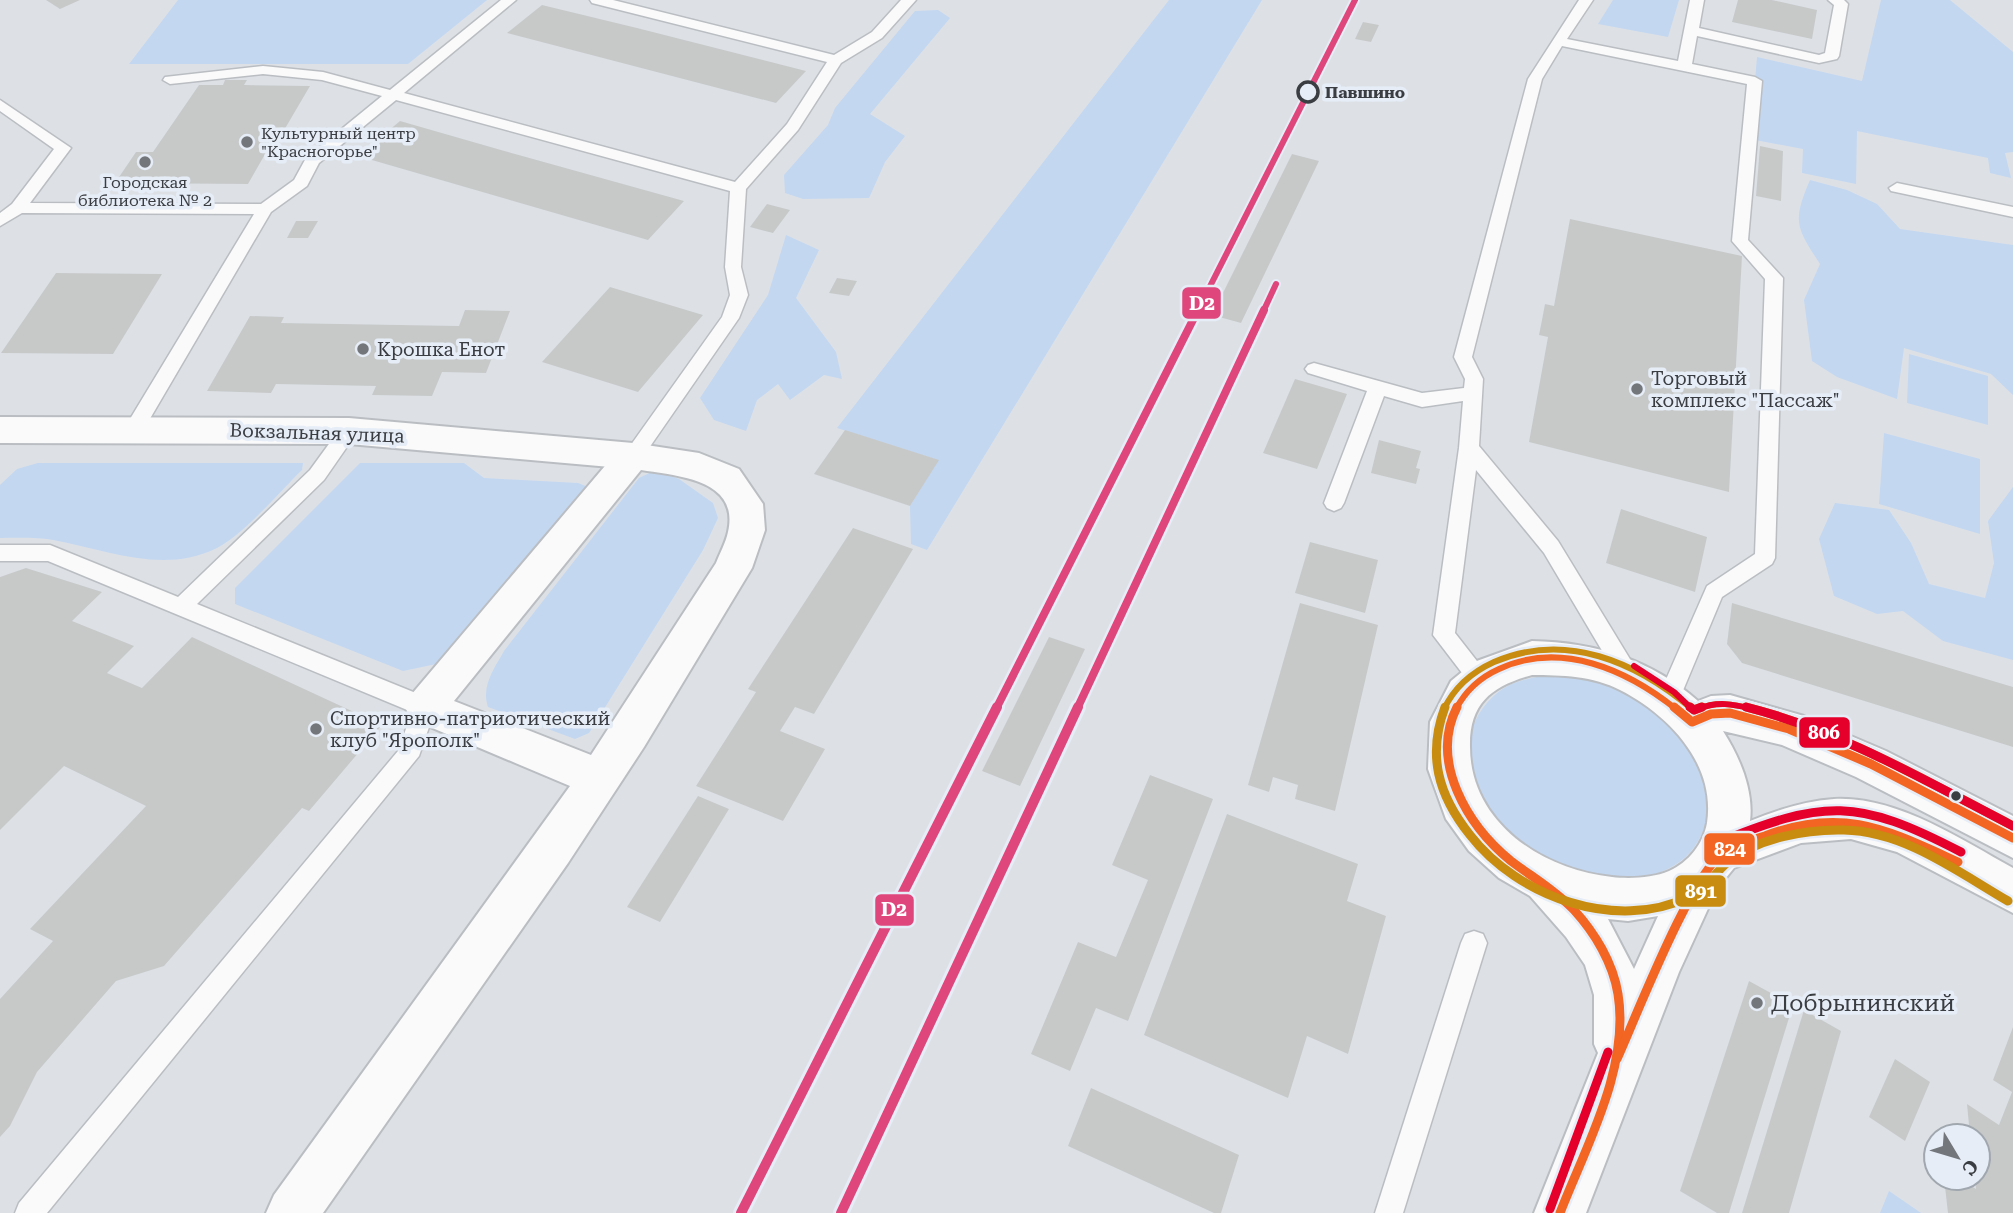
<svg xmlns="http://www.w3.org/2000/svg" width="2013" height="1213" viewBox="0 0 2013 1213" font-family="'Roboto Serif',serif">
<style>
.green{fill:#c3d7f1}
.building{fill:#c7c9c9}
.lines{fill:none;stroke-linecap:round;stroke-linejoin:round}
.lane-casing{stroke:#babec2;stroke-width:3}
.street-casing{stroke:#babec2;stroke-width:4}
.secondary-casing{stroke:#babec2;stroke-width:4}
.lane{fill:#fafafb;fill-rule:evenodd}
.street{fill:#fafafb;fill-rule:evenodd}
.secondary{fill:#fafafb;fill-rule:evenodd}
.bus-1-far1-casing{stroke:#e6edf7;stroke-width:11}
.bus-1-casing{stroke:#e6edf7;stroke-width:14}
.bus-2-far1-casing{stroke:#e6edf7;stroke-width:11}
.bus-2-casing{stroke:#e6edf7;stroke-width:14}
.bus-3-far1-casing{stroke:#e6edf7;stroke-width:11}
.bus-3-casing{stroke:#e6edf7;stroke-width:14}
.bus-1-far1{stroke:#f26522;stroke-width:6}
.bus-1{stroke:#f26522;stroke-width:9}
.bus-2-far1{stroke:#c88c10;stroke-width:6}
.bus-2{stroke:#c88c10;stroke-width:9}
.bus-3-far1{stroke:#e4002b;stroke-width:6}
.bus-3{stroke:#e4002b;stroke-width:9}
.rail-1-far2-casing{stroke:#e6edf7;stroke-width:10}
.rail-1-far1-casing{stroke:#e6edf7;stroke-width:13}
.rail-1-casing{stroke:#e6edf7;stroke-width:16}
.rail-1-far2{stroke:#df477c;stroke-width:6}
.rail-1-far1{stroke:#df477c;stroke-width:8}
.rail-1{stroke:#df477c;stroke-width:10}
.stop-dot{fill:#e6edf7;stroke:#3a3d41;stroke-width:3.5}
.poi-dot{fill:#73767b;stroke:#e6edf7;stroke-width:2.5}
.bus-dot{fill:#3a3d41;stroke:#e6edf7;stroke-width:2.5}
.labels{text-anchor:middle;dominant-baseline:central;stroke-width:7;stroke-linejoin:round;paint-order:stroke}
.far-stop-label{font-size:16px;font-weight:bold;fill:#3a3d41;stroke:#e6edf7;text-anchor:start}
.far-poi-label{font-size:16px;fill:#3a3d41;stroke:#e6edf7;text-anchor:start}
.poi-label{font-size:19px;fill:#3a3d41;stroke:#e6edf7;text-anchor:start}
.street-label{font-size:19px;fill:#3a3d41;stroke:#e6edf7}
.near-poi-label{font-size:23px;fill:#3a3d41;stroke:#e6edf7;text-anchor:start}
.line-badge{stroke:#e6edf7;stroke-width:2.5}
.badge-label{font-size:19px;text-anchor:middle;font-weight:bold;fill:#fff}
</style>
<rect width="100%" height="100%" fill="#dde1e6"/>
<g class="green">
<path d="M178,0h309l-79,64h-279z"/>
<path d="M1169,0h93l-335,550 -16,-6 -1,-38 28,-46 -101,-32z"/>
<path d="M1613,0h66l-11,37 -70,-13z"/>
<path d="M1881,0h69l63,52v100l-8,1 6,25 -21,-5 -2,-15 -131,-27 -1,53 -54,-11 1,-24 -53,-10 7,-82 105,24z"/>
<path d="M938,10l12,8 -80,96 35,22 -20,26 -16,36 -66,1 -18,-6 -1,-18 44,-50 7,-17 80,-97z"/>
<path d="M1810,180l37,10 30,14 23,25 113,16v150l-22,-21 -87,-26 -7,51 -60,-22 -25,-16 -8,-61 16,-36c-24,-37 -28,-42 -10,-84z"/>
<path d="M786,235l33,15 -23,48 40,54 6,27 -18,-4 -34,25 -12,-16 -21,16 -11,31 -32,-11 -14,-22 68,-103z"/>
<path d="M1909,354l79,22v49l-81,-22z"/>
<path d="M1884,433l96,26v75l-101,-30z"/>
<path d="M38,463h265l-1,7c-25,24 -57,64 -87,79 -53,25 -108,1 -162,-9 -17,-3 -36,-2 -53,-2v-53l17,-16z"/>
<path d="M360,463h104l20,15 94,5 10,4 -147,176 -38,8 -168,-67v-16z"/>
<path d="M656,470l23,9 34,24 5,15 -15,32 -114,183 -14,6 -87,-32c-7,-21 6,-38 16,-56l135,-173z"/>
<path d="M2013,487v173l-70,-19 -40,-30 -26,3 -43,-18 -15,-57 16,-36 54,7 22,33 18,41 56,14 9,-35 -6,-42z"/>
<path d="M1555,674c38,4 73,13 104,37 39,32 67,89 36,135 -11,16 -29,26 -48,30 -34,7 -72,2 -103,-16 -53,-31 -109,-113 -48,-166 16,-14 39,-17 59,-20z"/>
<path d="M1889,1191l32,22h-41z"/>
</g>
<g class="building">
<path d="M46,0h34l-20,9z"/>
<path d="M1738,0h34l45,10 -5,29 -80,-17z"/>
<path d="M542,5l95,23 169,43 -30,32 -269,-70z"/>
<path d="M1363,22l16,3 -8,17 -16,-3z"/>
<path d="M225,80h22l-3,5 66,1 -37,63h-5l-20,35 -133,-1 21,-31h17l46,-67h24z"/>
<path d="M400,121l101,29 183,51 -36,39 -290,-84z"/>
<path d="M1760,146l23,5 -2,50 -25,-5z"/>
<path d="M1292,154l27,7 -78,162 -29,-8z"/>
<path d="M767,204l23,6 -17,23 -23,-6z"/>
<path d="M1570,219l172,37 -13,236 -200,-50 19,-105 -9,-2 3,-15 3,-16 9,2z"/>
<path d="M296,221h22l-10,17h-21z"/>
<path d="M56,273l106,1 -49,80 -112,-1z"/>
<path d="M837,278l20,3 -8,15 -20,-3z"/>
<path d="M610,287l93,28 -65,77 -96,-30z"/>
<path d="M465,310l45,1 -24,62 -44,-1 -10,24 -60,-1 4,-9 -100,-2 -5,9 -64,-2 43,-75 34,1 -3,6 178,3z"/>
<path d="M1295,379l52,15 -30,75 -54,-16z"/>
<path d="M845,430l94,30 -29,46 -96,-32z"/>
<path d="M1379,440l42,11 -5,17 4,1 -4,15 -45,-11z"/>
<path d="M1621,509l86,28 -12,55 -89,-29z"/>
<path d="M853,528l60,21 -99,165 -19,-7 -15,24 45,18 -42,72 -87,-35 60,-94 -8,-3z"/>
<path d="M1310,542l68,18 -13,53 -70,-20z"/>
<path d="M26,568l76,24 -30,29 62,25 -27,27 35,15 50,-51 190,88 -73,86 -7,-3 -138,158 -48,15 -79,91 -27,54 -10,11v-138l53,-58 -23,-12 116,-123 -82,-40 -64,64v-253z"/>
<path d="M1300,603l78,22 -43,186 -40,-12 3,-14 -25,-8 -4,15 -21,-7z"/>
<path d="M1732,603l281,84v60l-271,-84 -15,-19z"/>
<path d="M1049,637l36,12 -65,137 -38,-15z"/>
<path d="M1150,775l63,24 -85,222 -32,-13 -26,63 -39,-17 47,-112 38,15 32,-77 -36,-15z"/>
<path d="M698,796l31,13 -69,113 -33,-15z"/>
<path d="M1227,814l131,50 -11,37 39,15 -38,138 -41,-18 -19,62 -144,-63z"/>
<path d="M1749,981l44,24 -64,208h-12l-37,-22z"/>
<path d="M1804,1010l37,21 -52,182h-47z"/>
<path d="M2013,1027v186h-65l-4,-35h15l17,11 -1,-11h3v-42h-8l-3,-32 32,21 13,-33 -19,-12z"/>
<path d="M1895,1059l35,23 -25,59 -36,-24z"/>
<path d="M1091,1088l148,67 -18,58h-7l-146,-67z"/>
</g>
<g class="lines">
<g class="lane-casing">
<g id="lane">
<path d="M501,0h15l-112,93 331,89 52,-58 40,-62 -235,-59 -2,-3h23l221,55 38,-23 29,-32h15l-34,38 -41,25 -43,67 -52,59 -5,78 7,28 -9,23 -99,143h-14l-3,-5 99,-139 8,-22 -5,-28 5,-76 -334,-91 -77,63 -12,23 -36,26 -130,222h-14l-2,-5 2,-5 127,-210 -232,-1 -22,13v-13l12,-9 42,-55 -54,-38v-11l71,48 -41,55 231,1 33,-24 12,-22 76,-62 -60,-16 -59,-6 -93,10 -7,-4 2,-3 98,-11 60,6 67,18z"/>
<path d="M1579,0h14l-26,39 111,22 12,-61h14l-5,28 120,27 6,-2 9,-48 -6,-5h16l4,4 -9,52 -2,3 -18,4 -122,-27 -5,28 63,13 7,4 -14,159 35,38 -8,280 -3,6 -50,33 -43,103 -3,7 -8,2 -8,-2 -3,-7 50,-114 48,-32 10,-275 -33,-38 15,-157 -185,-38 -20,33 -70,278 11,22 -4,67 79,95 78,128 3,6 -3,6 -8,3 -8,-3 -76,-128 -68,-83 -21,163 36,46 -3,7 -8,2 -8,-2 -39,-51 26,-187 4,-47 -41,6 -38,-11 -40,107 -3,5 -7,3 -7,-3 -3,-5 43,-112 -59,-18 -3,-4 3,-4 6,-2 108,30 42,-5 1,-9 -11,-22 74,-278z"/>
<path d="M1897,183l116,24v10l-122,-26 -2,-3z"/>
<path d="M349,424l7,2 2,5 -34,49 -127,124 236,96 3,7 -17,49 -372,457h-32l4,-10 379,-452 14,-39 -364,-151h-48v-16h50l128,52 132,-127 32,-44z"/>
<path d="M1474,931l9,3 4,9 -84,270h-28l86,-270 4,-9z"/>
</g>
</g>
<g class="street-casing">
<path id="street" d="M633,443l66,10 40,16 24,35 2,26 -13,38 -108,179 -76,116 -245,350h-57l8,-18 296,-409 -159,-67 -6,-12 6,-12 210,-248zM641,470c36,6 99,9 87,62 -2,10 -8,21 -12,31l-125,192 -137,-54z"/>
</g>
<g class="secondary-casing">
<g id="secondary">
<path d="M0,417l349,1 284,25 12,4 6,9 -6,9 -12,4 -284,-25 -349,-1z"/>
<path d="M1532,641c62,1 120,19 166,60l13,-5 19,-1 74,21 82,35 127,65v42l-157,-81 -74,-32 -59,-14c16,25 31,59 27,90 27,-11 55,-20 84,-22 63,-3 126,40 179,69v45l-116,-61 -46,-13 -50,4 -67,25 -17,21 -38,83 -93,241h-52l64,-160 -4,-9v-49l-9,-30 -19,-28 -36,-41 -31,-18 -30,-27 -23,-32 -18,-50 2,-47 21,-41 23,-19zM1532,675c30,0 61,1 88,15 49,25 96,74 87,133 -4,21 -18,39 -38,48 -16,7 -40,8 -57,6 -70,-7 -142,-55 -142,-130 -1,-44 22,-61 62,-72zM1658,916l-24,53 -26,-50 20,2z"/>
</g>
</g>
<use href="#lane" class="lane"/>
<use href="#street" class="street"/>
<use href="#secondary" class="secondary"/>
<g class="bus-1-far1-casing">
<path id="bus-1-far1" d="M1456,709c10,-19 25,-32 43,-40 62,-29 128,1 177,40"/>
</g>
<g class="bus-1-casing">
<g id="bus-1">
<path d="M1457,707c-28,55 11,119 54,154 21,16 44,29 63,49 21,23 39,53 44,84 12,74 -32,152 -58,219"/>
<path d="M1674,707l18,15 19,-8 19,-1 59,16 82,35 142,74"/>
<path d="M1617,1059c19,-42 75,-187 108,-208 11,-7 27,-11 40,-15 78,-30 122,-6 193,26"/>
</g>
</g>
<g class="bus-2-far1-casing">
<g id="bus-2-far1">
<path d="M1444,709c11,-23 28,-37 50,-47 72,-31 142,0 198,47"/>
<path d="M1698,709c19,-8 35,-5 55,0"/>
</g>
</g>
<g class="bus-2-casing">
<g id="bus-2">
<path d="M1445,707c-18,48 -7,88 25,128 48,62 146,97 219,62 18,-8 25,-24 39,-35 30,-24 78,-33 116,-32 60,1 114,42 164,71"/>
<path d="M1690,707l4,3 8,-3"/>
<path d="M1746,707c95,24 180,74 267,119"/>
</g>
</g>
<g class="bus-3-far1-casing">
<g id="bus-3-far1">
<path d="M1634,666l40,26 18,17"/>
<path d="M1698,709c19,-8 35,-5 55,0"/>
</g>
</g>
<g class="bus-3-casing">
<g id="bus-3">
<path d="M1690,707l4,3 8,-3"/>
<path d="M1746,707c95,24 180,74 267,119"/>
<path d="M1717,843c108,-44 140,-45 244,9"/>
<path d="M1550,1209l58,-157"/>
</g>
</g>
<use href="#bus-1-far1" class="bus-1-far1"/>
<use href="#bus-1" class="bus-1"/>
<use href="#bus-2-far1" class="bus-2-far1"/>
<use href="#bus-2" class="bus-2"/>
<use href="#bus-3-far1" class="bus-3-far1"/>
<use href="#bus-3" class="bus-3"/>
<g class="rail-1-far2-casing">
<g id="rail-1-far2">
<path d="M1197,312l158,-312"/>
<path d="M1263,312l13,-28"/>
</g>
</g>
<g class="rail-1-far1-casing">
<g id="rail-1-far1">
<path d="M996,709l202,-399"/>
<path d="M1077,709l187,-399"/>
</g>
</g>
<g class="rail-1-casing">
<g id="rail-1">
<path d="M741,1213l256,-506"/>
<path d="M841,1213l237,-506"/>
</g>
</g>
<use href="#rail-1-far2" class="rail-1-far2"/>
<use href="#rail-1-far1" class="rail-1-far1"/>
<use href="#rail-1" class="rail-1"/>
</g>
<circle class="stop-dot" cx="1308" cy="92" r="10"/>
<g class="poi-dot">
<circle cx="247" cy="142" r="7"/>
<circle cx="145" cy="162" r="7"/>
<circle cx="363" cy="349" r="7"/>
<circle cx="1637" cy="389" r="7"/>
<circle cx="316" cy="729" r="7"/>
<circle cx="1757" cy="1003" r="7"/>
</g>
<circle class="bus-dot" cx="1956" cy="796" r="6"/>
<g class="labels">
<g class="far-stop-label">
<text x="1325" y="92">Павшино</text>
</g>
<g class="far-poi-label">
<text x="261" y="133">Культурный центр<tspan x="261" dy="18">"Красногорье"</tspan></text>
<text x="145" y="182" text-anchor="middle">Городская<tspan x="145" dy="18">библиотека № 2</tspan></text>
</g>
<g class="poi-label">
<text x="377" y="349">Крошка Енот</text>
<text x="1651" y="378">Торговый<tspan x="1651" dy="22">комплекс "Пассаж"</tspan></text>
<text x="330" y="718">Спортивно-патриотический<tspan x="330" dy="22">клуб "Ярополк"</tspan></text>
</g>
<g class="street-label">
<text transform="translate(317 433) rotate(2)">Вокзальная улица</text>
</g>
<g class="near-poi-label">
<text x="1771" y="1003">Добрынинский</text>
</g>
</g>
<g class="line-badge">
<rect x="1181" y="286" width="41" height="34" rx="7" fill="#df477c"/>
<rect x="1798" y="716" width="53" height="33" rx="7" fill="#e4002b"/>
<rect x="1703" y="832" width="53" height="34" rx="7" fill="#f26522"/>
<rect x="1674" y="874" width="53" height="34" rx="7" fill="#c88c10"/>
<rect x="874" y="893" width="41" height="34" rx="7" fill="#df477c"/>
</g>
<g class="badge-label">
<text x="1202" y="310">D2</text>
<text x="1824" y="739">806</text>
<text x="1730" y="856">824</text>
<text x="1701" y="898">891</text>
<text x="894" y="916">D2</text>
</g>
<g transform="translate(1957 1157) rotate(128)"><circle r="33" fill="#e6edf7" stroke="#a1a7ae" stroke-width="2"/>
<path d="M0-5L12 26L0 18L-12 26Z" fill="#73767b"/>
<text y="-10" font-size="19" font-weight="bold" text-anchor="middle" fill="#3a3d41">С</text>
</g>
</svg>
